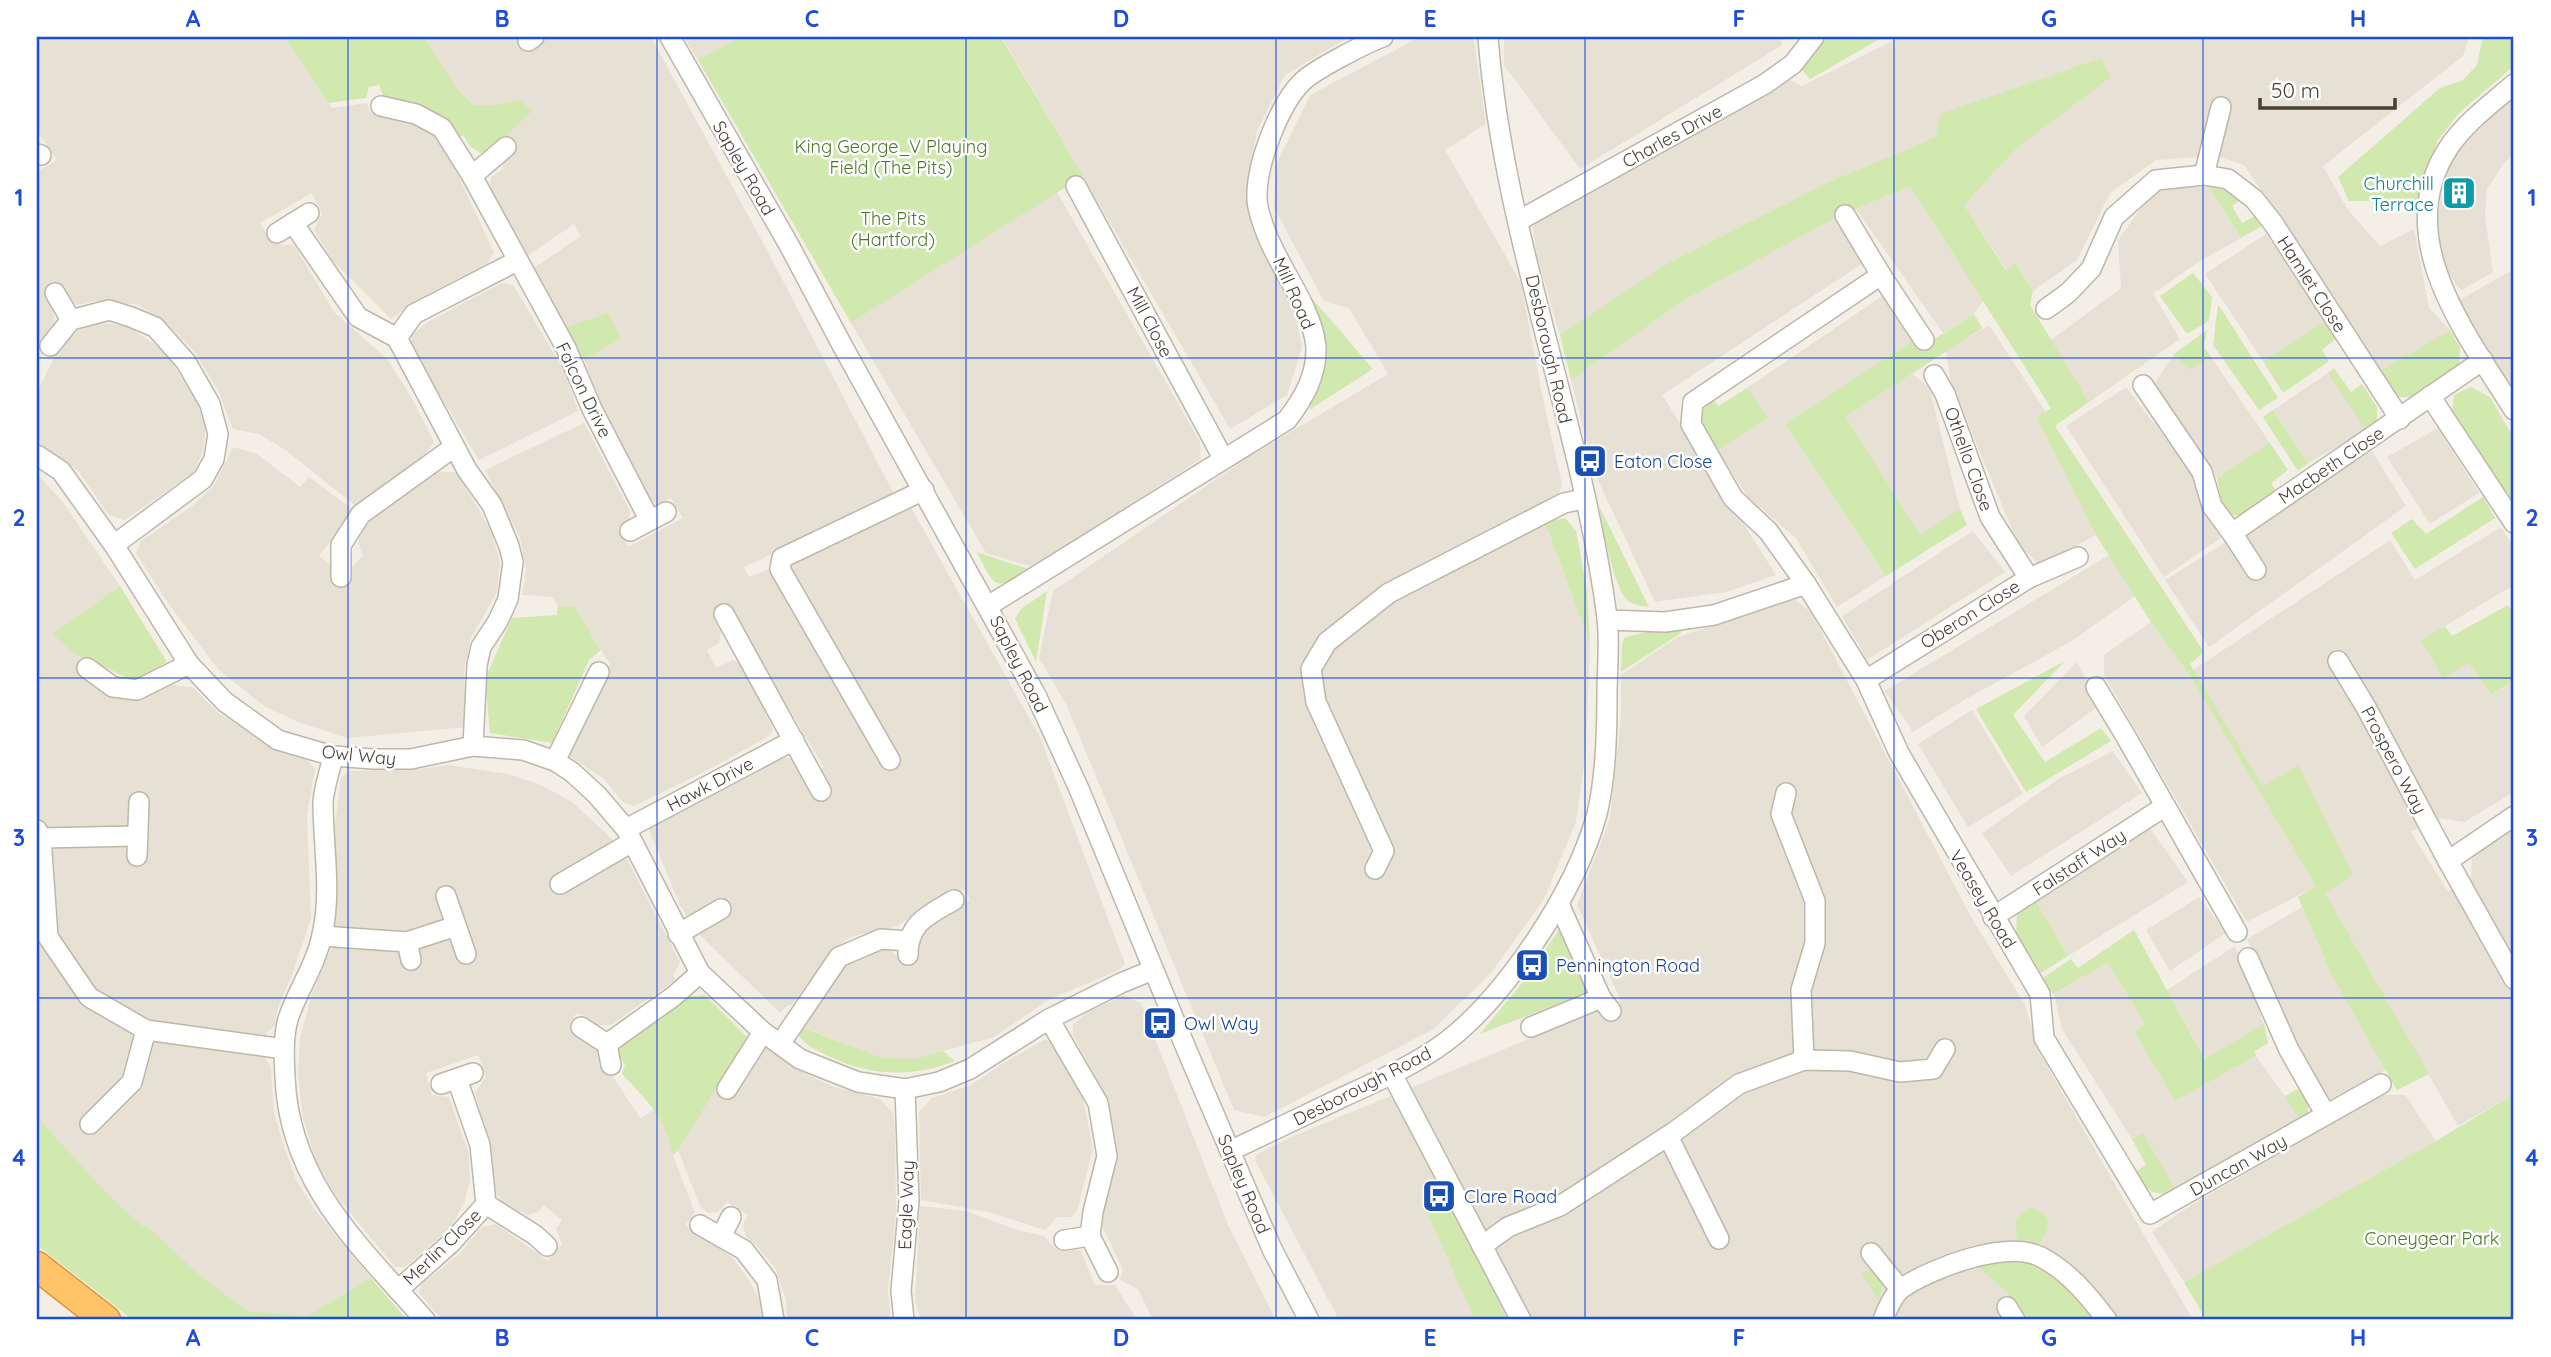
<svg xmlns="http://www.w3.org/2000/svg" width="2551" height="1357" viewBox="0 0 2551 1357" font-family="Quicksand,sans-serif">
<style>
.residential{fill:#e7e0d5}
.green{fill:#d1e8af}
.lines{fill:none;stroke-linecap:round;stroke-linejoin:round}
.minor-casing{stroke:#bfb6a9;stroke-width:22}
.highway-casing{stroke:#de9836;stroke-width:31}
.minor{stroke:#fff;stroke-width:19}
.highway{stroke:#fec467;stroke-width:28}
.grid{fill:none;stroke:#1d4ed8;stroke-width:2;stroke-opacity:0.55}
.labels{text-anchor:middle;dominant-baseline:central;stroke-width:5;stroke-linejoin:round;paint-order:stroke}
.street-label{font-size:18px;fill:#463f36;stroke:#fff}
.park-label{font-size:18px;fill:#4b7829;stroke:#fff}
.culture-label{font-size:18px;fill:#0d838f;stroke:#fff;text-anchor:end}
.transit-label{font-size:18px;fill:#164399;stroke:#fff;text-anchor:start}
.neatline{fill:none;stroke:#1d4ed8;stroke-width:2.5}
.grid-label{font-size:23px;text-anchor:middle;font-weight:bold;fill:#1d4ed8}
</style>
<rect width="100%" height="100%" fill="#f3efe7"/>
<g class="residential">
<path d="M37,37h248l47,71 35,-5 3,9 59,14 17,23 48,104 -6,10 -70,36 -27,20 -59,-59 -18,-30 8,-16 -10,-21 -52,30 13,21 21,1 40,67 54,48 23,37 23,45 -8,11 -69,54 -70,-56 -28,-17 -26,-5 -15,-39 -24,-39 -26,-26 -29,-20 -43,-4 -20,4 -11,-13 -16,9 5,14v8l-17,24v-175l20,-12 -20,-29z"/>
<path d="M424,37h100l7,8 15,-8h105l117,215 128,246 -152,69 5,10 26,-10 116,197 9,-6 -113,-196 122,-58 131,233 85,227 -8,7 -67,28 -56,38 -80,22 -31,-1 -78,-30 3,-9 35,-53 44,-20 14,15 10,1 8,-8 2,-13 6,-15 43,-26 -5,-11 -48,23 -20,14 -47,11 -22,18 -37,51 -3,-1 -8,8 -81,-79 -19,-29 -31,-75 5,-7 127,-66 12,2 10,18 21,-10 -95,-156 -15,7 7,15 -2,10 -12,7 9,18 17,-8 11,6 29,64 -4,6 -65,36 -70,34 -11,-4 -19,-23 -40,-27 46,-88 -35,-57 -17,-1 -6,-9 -30,-2 4,-24 -6,-33 -35,-68 99,-47 46,88 -1,10 -12,8 11,18 55,-29 -12,-20 -10,5 -10,-2 -47,-89 -20,-52 38,-22 -14,-25 -42,14 -32,-59 47,-32 -7,-12 -47,32 -37,-68 1,-11 13,-8 -11,-20 38,-38 -11,-11 -27,5h-19l-16,-15z"/>
<path d="M684,37h57l-43,23z"/>
<path d="M1002,37h347l-64,38 -28,56 -11,65 12,47 35,59 9,45 -15,48 -57,34z"/>
<path d="M1420,37h48l6,4 12,83 -41,26 76,133 21,111 20,91 -16,42 44,117 -4,106 -10,72 -32,77 -53,74 -57,56 -170,88 -30,-7 -168,-406 -27,-46 14,-67 194,-133 141,-84 -39,-66 -25,-7 -50,-93 2,-43 34,-70z"/>
<path d="M1504,37h279l-2,9 -201,123 -76,-104z"/>
<path d="M1901,37h568l-6,19 -140,110 25,44 32,36 34,-17 15,79 21,22 -72,42 -40,-69 -94,-138 -27,-9 -61,4 -46,33 -33,67 -44,31 -17,-26 -9,5 -43,-65 54,-58 92,-69 -174,59 -105,44 -161,81 -110,73 -23,-78 -4,-32 251,-148 18,9z"/>
<path d="M2514,95v59l-10,9 -17,26 -2,27 8,56 -31,18 -6,-5 -10,-17 -6,-25 -2,-28 8,-44 17,-30z"/>
<path d="M1910,186l73,115 -9,13 -31,19 -87,-124z"/>
<path d="M2209,187l32,51 -44,25 -44,31 27,45 -91,63 -38,-62 70,-52 -3,-48 38,-52z"/>
<path d="M1057,192l143,250 1,17 -168,108 -47,-14 -135,-230z"/>
<path d="M1837,217l28,45 -203,133 114,180 -50,17 -71,10 -60,-128 -24,-94 115,-81z"/>
<path d="M2266,234l59,87 -62,40 -58,-87z"/>
<path d="M2514,269v127l-56,-95z"/>
<path d="M501,283l12,2 52,87 13,39 -99,49 -68,-113v-12l17,-13z"/>
<path d="M1885,294l29,46 -129,84 101,152 -49,31 -41,-69 -48,-41 -31,-47 50,-32 -20,-30z"/>
<path d="M101,323l27,3 37,26 36,55 5,20 -3,24 -9,21 -69,48 -16,-5 -30,-43 -42,-31v-49l24,-48 19,-15z"/>
<path d="M1989,325l57,87 -9,6 59,117 -56,30 -21,-19 -68,-163 -5,-32z"/>
<path d="M2174,354l15,16 22,-13 59,86 -53,35 -62,-95z"/>
<path d="M2328,373l38,57 -58,33 -35,-53z"/>
<path d="M1912,374l17,13 31,122 -40,26 -74,-118z"/>
<path d="M2126,387l70,91 29,57 -61,42 -98,-151z"/>
<path d="M2438,428l41,65 -49,31 -43,-67z"/>
<path d="M233,447l24,7 43,33 9,-10 46,34 -36,45 14,11 21,-1 9,-11 -5,-12 5,-14 24,-26 45,-31h24l35,58 9,32 -3,30 -26,46 -7,33 3,56 -119,11 -50,-16 -34,-16 -46,-37 -48,-63 -34,-53 5,-12 50,-34 23,-21z"/>
<path d="M2372,451l34,55 -197,141 -44,-67z"/>
<path d="M37,474l25,27 58,85 -66,48 33,26 38,38 22,-2 27,-12 4,2 15,1 23,24 49,32 43,18 7,8 -8,46 4,104 -18,53 -15,36 -3,18 -9,7 -1,25 6,9 3,46 7,24 15,43 19,30 56,68 -64,38 -59,-5 -49,-36 -77,-45 -85,-94v-633l2,-2z"/>
<path d="M2501,527l13,21v37l-93,55 48,23 22,31 23,-12v110l-50,30 -27,-4 -26,14 37,60 23,-11 1,-28 42,-25v266l-56,32 -133,-233 -27,-127 -35,22 -70,-118 197,-130 25,40z"/>
<path d="M1973,531l32,41 -138,88 -25,-44z"/>
<path d="M2109,555l26,41 -65,46 -104,57 -53,33 -28,-41z"/>
<path d="M1794,599l17,13 159,303 55,90 14,47 154,268h-854l-84,-160 2,-6 34,-17 330,-136 -44,-96 33,-86 11,-103v-41l57,-38z"/>
<path d="M2151,622l37,51 128,213 -69,36 -143,-247v-20z"/>
<path d="M2077,662l23,43 -58,42 -18,-31z"/>
<path d="M1972,710l51,84 -55,33 -50,-83z"/>
<path d="M2113,751l29,42 -131,83 -29,-43 78,-55z"/>
<path d="M448,765l60,9 31,10 33,18 40,37 16,22 52,101 -7,14 3,4 -65,45h-16l-8,-8 -10,-4 -7,8 2,10 24,13 3,20 14,13 27,41 16,-9 11,22 6,24 22,58 -10,12 47,32 18,25 11,21 2,17h-321l-23,-27 2,-8 38,-31 23,-27 14,-3 52,37 14,-17 -6,-15 6,-9 -18,-15 -6,7 -12,3 -25,-14 -7,-11 -2,-38 -17,-59 11,-17 -8,-21 -52,18 6,22 17,2 20,57 1,26 -5,21 -13,25 -47,41h-10l-58,-70 -21,-36 -13,-43 -5,-43 2,-37 13,-47 18,-42 5,-32 -3,-75 8,-64 8,-7 71,-2z"/>
<path d="M2147,824l41,58 -120,74 -33,-57z"/>
<path d="M2199,897l27,36 -56,38 -24,-41z"/>
<path d="M2302,907l29,67 55,96 -56,29 -35,-57 -48,-103z"/>
<path d="M2235,946l29,78 -58,35 -39,-69z"/>
<path d="M2108,963l37,61 -11,8 41,69 81,-45 29,40 17,28 -125,67 -34,-58 -11,6 -70,-110 -8,-35z"/>
<path d="M1124,996l17,7 87,222 48,95h-123l-15,-31 -18,-9 3,-10 -23,-49 2,-14 13,-39 1,-27 -8,-40 -35,-66v-11l16,-13z"/>
<path d="M1046,1039l6,5 31,55 10,50 -16,62 -6,6h-14l-12,13 -57,-18 -67,-12 -2,-88 13,-14 39,-13 31,-21z"/>
<path d="M761,1044l47,31 27,12 45,12 13,14 2,13 1,87 -8,78 3,29h-104l-1,-21 -11,-31 -19,-23 -10,-8 -3,-12 5,-10 -21,-13 -9,10 -10,1 -8,-7 -22,-56 38,-61 13,8z"/>
<path d="M2383,1095h22l31,46 -252,141 -32,-50 39,-27z"/>
<path d="M920,1206l46,5 51,19 27,6 11,13 19,-2 7,4 14,34h20l22,35h-216l-6,-19z"/>
</g>
<g class="green">
<path d="M285,37h139l34,53 16,15h19l27,-5 12,11 -39,38 -13,4 -10,-7 -7,-11 -5,3 -12,-21 -62,-20 -5,-12 -10,2 -3,11 -38,5z"/>
<path d="M741,37h260l82,139 -232,147 -153,-263z"/>
<path d="M1818,37h65l-73,42 -13,-15z"/>
<path d="M2483,37h31v29l-55,47 -21,27 -21,61h-68l-11,-24 102,-89 23,-8 14,-15z"/>
<path d="M2102,58l8,20 -92,69 -54,58 42,65 10,-6 17,27 -3,14 59,97 -34,24 149,226 -14,12 73,123 35,-22 55,110 -28,18 104,181 -32,16 -66,-116 -33,-77 18,-11 -128,-213 -37,-51 -55,-87 -59,-117 14,-10 -141,-222 -73,31 -151,82 -115,81 -11,-45 110,-73 161,-81 105,-44 4,-23z"/>
<path d="M2209,187l22,4 10,8 -9,7 10,17 13,-7 7,10 -21,12z"/>
<path d="M2193,273l19,24 -3,24 -22,13 -27,-38z"/>
<path d="M1292,275l81,94 -64,41 15,-41 -3,-44z"/>
<path d="M2218,304l60,94 -19,12 -46,-65z"/>
<path d="M608,313l14,25 -38,22 -18,-33z"/>
<path d="M1974,314l8,14 -136,89 74,118 40,-26 7,16 -81,51 -101,-152 129,-84 6,8z"/>
<path d="M2325,321l11,18 -14,11 7,11 -46,32 -20,-32z"/>
<path d="M2207,330l-3,17 7,10 -22,13 -15,-16z"/>
<path d="M2450,330l10,17 -1,18 -44,32h-21l-16,-25z"/>
<path d="M2334,368l17,24 11,-8 15,23v14l-11,9 -38,-57z"/>
<path d="M2471,387l19,10 24,42v64l-62,-92 2,-16z"/>
<path d="M1747,388l21,30 -51,32 -16,-25 1,-14 11,-12 6,7z"/>
<path d="M2273,410l35,53 -10,8 -35,-54z"/>
<path d="M2270,443l18,27 -17,13 6,10 -33,22h-13l-9,-10 -5,-27z"/>
<path d="M2483,497l12,21 -80,51 -24,-36 21,-14 14,15z"/>
<path d="M1599,506l50,101c-7,-1 -15,-2 -21,-6 -14,-12 -26,-75 -29,-95z"/>
<path d="M1565,518l11,13 11,58 3,55 -44,-118 4,-5z"/>
<path d="M977,552l54,18c-37,22 -36,18 -54,-18z"/>
<path d="M120,586l47,76 -33,19 -60,-28 -21,-19z"/>
<path d="M1047,591l-11,71 -21,-43 6,-10z"/>
<path d="M2508,605l6,10v66l-23,13 -22,-31 -26,15 -22,-38 24,-14 7,10z"/>
<path d="M558,606l17,1 26,43 -12,10 -37,83 -62,-10 -5,-54 27,-61 45,-3z"/>
<path d="M1682,630l-1,3 -60,39 1,-28 3,-7 22,-5z"/>
<path d="M2065,661l-52,54 32,47 56,-34 10,13 -85,51 -50,-83z"/>
<path d="M2035,899l33,57 -27,17 -25,-39 1,-21z"/>
<path d="M1561,927l33,63 -114,44 48,-58z"/>
<path d="M2134,930l71,129 59,-35 4,19 -13,8 1,5 -81,45 -41,-69 11,-8 -37,-61 -55,31 -10,-16 28,-19 7,9z"/>
<path d="M705,995l43,43 -70,112 -5,5c-9,-40 -24,-52 -51,-81l3,-10 -7,-10 2,-11 65,-46z"/>
<path d="M801,1027l82,31 31,1 29,-8 12,10c-43,17 -86,15 -127,-5 -11,-6 -24,-11 -30,-22z"/>
<path d="M2300,1088l8,16v13l-6,7 -17,-28z"/>
<path d="M2514,1094v226h-308l-22,-38 252,-141z"/>
<path d="M37,1117l70,77 35,32h5l52,49 49,36 59,5 64,-38 36,42h-274l-96,-75z"/>
<path d="M2143,1133l34,58c-24,7 -28,-1 -44,-18l13,-8 -14,-26z"/>
<path d="M1448,1204l41,76 17,40h-31l-47,-106z"/>
<path d="M2030,1207c27,9 19,24 6,42l-19,-6 -1,-23z"/>
<path d="M2014,1259c37,11 55,30 81,57l-1,4h-65l-11,-17 -42,-39z"/>
<path d="M1861,1271h13l10,12 -6,18z"/>
</g>
<g class="lines">
<g class="minor-casing">
<g id="minor">
<path d="M670,37l119,208 53,100 194,350 43,94 109,264 84,196 37,71"/>
<path d="M528,41l6,-4"/>
<path d="M2514,84c-23,20 -48,38 -65,63 -60,90 18,188 65,263"/>
<path d="M381,106l35,8 26,14 30,48 94,172 26,61 57,110"/>
<path d="M37,154l4,1"/>
<path d="M2204,175l17,-68"/>
<path d="M472,176l34,-29"/>
<path d="M1076,186l147,272"/>
<path d="M1845,215l36,60 43,65"/>
<path d="M1518,221l247,-137 28,-20 21,-27"/>
<path d="M293,223l65,94 39,21 70,132 25,35 17,41 4,16 -5,37 -10,22 -17,26 -4,18 -4,81"/>
<path d="M277,233l32,-20"/>
<path d="M1881,275l-188,127 -2,22 42,74 35,33 38,53 60,96 33,73 141,241 4,44 106,176 231,-130"/>
<path d="M55,293l16,27"/>
<path d="M2046,309l22,-16 23,-24 23,-52 42,-37 48,-5 24,4 26,20 19,24 127,196"/>
<path d="M397,338l17,-24 103,-53"/>
<path d="M50,346l21,-26 38,-10 22,7 24,10 31,35 24,42 8,30 -4,25 -11,20 -89,66"/>
<path d="M1934,375l11,19 45,123 39,61"/>
<path d="M2143,385l59,87 10,34 20,27"/>
<path d="M2430,396l84,127"/>
<path d="M37,455l24,16 53,74 75,119 36,38 53,38 55,16 40,3h38l62,-13 50,4 32,11 17,11 25,23 29,34 74,144 63,59 37,27 58,23 47,7 34,-7 31,-13 79,-50 72,-36 32,-13"/>
<path d="M630,531l36,-19"/>
<path d="M2256,570l-24,-37 251,-173"/>
<path d="M341,577v-32l20,-31 93,-67"/>
<path d="M988,606l299,-186c16,-21 30,-44 29,-73 -3,-37 -36,-78 -49,-112 -4,-10 -10,-26 -10,-37 -1,-33 22,-94 46,-117 13,-12 63,-38 80,-44"/>
<path d="M724,614l97,177"/>
<path d="M1607,620l58,2 49,-7 92,-31"/>
<path d="M2338,661l29,48 81,152 66,118"/>
<path d="M87,668l26,19 24,3 52,-26"/>
<path d="M1866,680l163,-102 49,-21"/>
<path d="M2096,687l29,48 112,197"/>
<path d="M333,756c-3,15 -9,31 -10,46 0,44 9,90 -1,133 -6,30 -25,56 -34,84 -5,19 -4,39 -3,58 4,106 75,169 140,243"/>
<path d="M890,760l-110,-191 2,-11 142,-68"/>
<path d="M555,761l44,-89"/>
<path d="M1786,793l-5,21 34,87v42l-14,47 3,70"/>
<path d="M626,829l168,-89"/>
<path d="M37,830l4,8 7,99 41,60 57,33 138,19"/>
<path d="M41,838l96,-2"/>
<path d="M137,856l2,-54"/>
<path d="M2448,861l66,-45"/>
<path d="M1375,869l9,-18 -68,-149 -5,-33 16,-27 62,-49 175,-90 20,-4"/>
<path d="M560,884l72,-42"/>
<path d="M446,896l20,58"/>
<path d="M1560,906l41,92 10,13"/>
<path d="M1993,917l171,-110"/>
<path d="M678,934l43,-25"/>
<path d="M322,936l85,6 49,-16"/>
<path d="M407,942l4,18"/>
<path d="M908,955c0,-33 21,-40 46,-55"/>
<path d="M2248,958l41,92 37,65"/>
<path d="M1049,1019l49,84 9,53 -14,56 -3,24 18,36"/>
<path d="M581,1027l26,17"/>
<path d="M1531,1027l70,-29"/>
<path d="M780,1044l59,-87 42,-18 27,2"/>
<path d="M611,1065l-4,-21 67,-48 26,-23"/>
<path d="M1392,1074l129,246"/>
<path d="M457,1079l23,66 6,59 49,31 12,11"/>
<path d="M441,1084l32,-11"/>
<path d="M727,1089l36,-57"/>
<path d="M90,1124l42,-42 14,-52"/>
<path d="M1668,1136l51,103"/>
<path d="M1230,1151c37,-18 75,-36 113,-54 35,-16 72,-32 104,-56 35,-27 62,-61 87,-98 27,-40 50,-82 63,-129 9,-37 10,-80 10,-118 0,-26 3,-54 0,-79 -26,-196 -104,-383 -119,-580"/>
<path d="M700,1225l44,25 23,30 7,40"/>
<path d="M721,1237l10,-20"/>
<path d="M1064,1240l26,-4"/>
<path d="M1482,1246l26,-19 52,-21 114,-74 65,-48 65,-24 46,1 50,11 33,-3 12,-20"/>
<path d="M1871,1253l29,36"/>
<path d="M398,1290l53,-47 35,-39"/>
<path d="M2007,1307l8,13"/>
<path d="M904,1320l-3,-29 8,-90 -4,-112"/>
<path d="M1883,1320c3,-9 11,-26 19,-32 30,-20 105,-49 139,-31 28,15 47,38 66,63"/>
</g>
</g>
<g class="highway-casing">
<path id="highway" d="M37,1266l69,54"/>
</g>
<use href="#minor" class="minor"/>
<use href="#highway" class="highway"/>
</g>
<path class="grid" d="M348,37v1283M657,37v1283M966,37v1283M1276,37v1283M1585,37v1283M1894,37v1283M2203,37v1283M37,358h2477M37,678h2477M37,998h2477"/>
<defs>
<g id="building-square" transform="scale(1.75)"><rect x="-9" y="-9" width="18" height="18" rx="4" fill="#0f9aa8" stroke="#fff"/><path d="M-4-6H4V6H1V3H-1V6H-4ZM-2.5-4.3h1.7v1.8h-1.7ZM.8-4.3h1.7v1.8H.8ZM-2.5-1h1.7V.8h-1.7ZM.8-1h1.7V.8H.8Z" fill="#fff"/></g>
<g id="bus-square" transform="scale(1.75)"><rect x="-9" y="-9" width="18" height="18" rx="4" fill="#1a4fb4" stroke="#fff"/><path d="M-5-6H5V4H4V6H2V4H-2V6H-4V4H-5ZM-3.5-4V0h7V-4ZM-3.5 1.2v1.5H-2V1.2ZM2 1.2v1.5H3.5V1.2Z" fill="#fff"/></g>
</defs>
<g fill-rule="evenodd">
<use href="#building-square" x="2459" y="193"/>
<use href="#bus-square" x="1590" y="461"/>
<use href="#bus-square" x="1532" y="965"/>
<use href="#bus-square" x="1160" y="1023"/>
<use href="#bus-square" x="1439" y="1196"/>
</g>
<g class="labels">
<g class="street-label">
<text transform="translate(1672 136) rotate(-29)">Charles Drive</text>
<text transform="translate(744 168) rotate(60)">Sapley Road</text>
<text transform="translate(2312 284) rotate(57)">Hamlet Close</text>
<text transform="translate(1294 293) rotate(66)">Mill Road</text>
<text transform="translate(1150 322) rotate(62)">Mill Close</text>
<text transform="translate(1549 349) rotate(77)">Desborough Road</text>
<text transform="translate(584 390) rotate(64)">Falcon Drive</text>
<text transform="translate(1969 459) rotate(70)">Othello Close</text>
<text transform="translate(2331 465) rotate(-34)">Macbeth Close</text>
<text transform="translate(1970 614) rotate(-32)">Oberon Close</text>
<text transform="translate(1019 664) rotate(63)">Sapley Road</text>
<text transform="translate(359 755) rotate(6)">Owl Way</text>
<text transform="translate(2394 760) rotate(62)">Prospero Way</text>
<text transform="translate(710 784) rotate(-28)">Hawk Drive</text>
<text transform="translate(2079 862) rotate(-33)">Falstaff Way</text>
<text transform="translate(1983 899) rotate(59)">Veasey Road</text>
<text transform="translate(1362 1086) rotate(-27)">Desborough Road</text>
<text transform="translate(2238 1165) rotate(-29)">Duncan Way</text>
<text transform="translate(1244 1184) rotate(67)">Sapley Road</text>
<text transform="translate(906 1205) rotate(-88)">Eagle Way</text>
<text transform="translate(442 1247) rotate(-44)">Merlin Close</text>
</g>
<g class="park-label">
<text x="891" y="146">King George_V Playing<tspan x="891" dy="21">Field (The Pits)</tspan></text>
<text x="893" y="218">The Pits<tspan x="893" dy="21">(Hartford)</tspan></text>
<text x="2432" y="1238">Coneygear Park</text>
</g>
<g class="culture-label">
<text x="2434" y="183">Churchill<tspan x="2434" dy="21">Terrace</tspan></text>
</g>
<g class="transit-label">
<text x="1614" y="461">Eaton Close</text>
<text x="1556" y="965">Pennington Road</text>
<text x="1184" y="1023">Owl Way</text>
<text x="1464" y="1196">Clare Road</text>
</g>
</g>
<rect width="2551" height="1357" fill="none" stroke="#ffffff" stroke-width="77"/>
<path d="M2260 98v10h135v-10" fill="none" stroke="#463f36" stroke-width="3.5"/>
<text x="2271" y="98" font-size="21" fill="#463f36" stroke="#ffffff" stroke-width="5" paint-order="stroke">50 m</text>
<rect x="38" y="38" width="2474" height="1280" class="neatline"/>
<g class="grid-label">
<text x="193" y="27">A</text>
<text x="502" y="27">B</text>
<text x="812" y="27">C</text>
<text x="1121" y="27">D</text>
<text x="1430" y="27">E</text>
<text x="1739" y="27">F</text>
<text x="2049" y="27">G</text>
<text x="2358" y="27">H</text>
<text x="19" y="206">1</text>
<text x="2532" y="206">1</text>
<text x="19" y="526">2</text>
<text x="2532" y="526">2</text>
<text x="19" y="846">3</text>
<text x="2532" y="846">3</text>
<text x="19" y="1166">4</text>
<text x="2532" y="1166">4</text>
<text x="193" y="1346">A</text>
<text x="502" y="1346">B</text>
<text x="812" y="1346">C</text>
<text x="1121" y="1346">D</text>
<text x="1430" y="1346">E</text>
<text x="1739" y="1346">F</text>
<text x="2049" y="1346">G</text>
<text x="2358" y="1346">H</text>
</g>
</svg>
